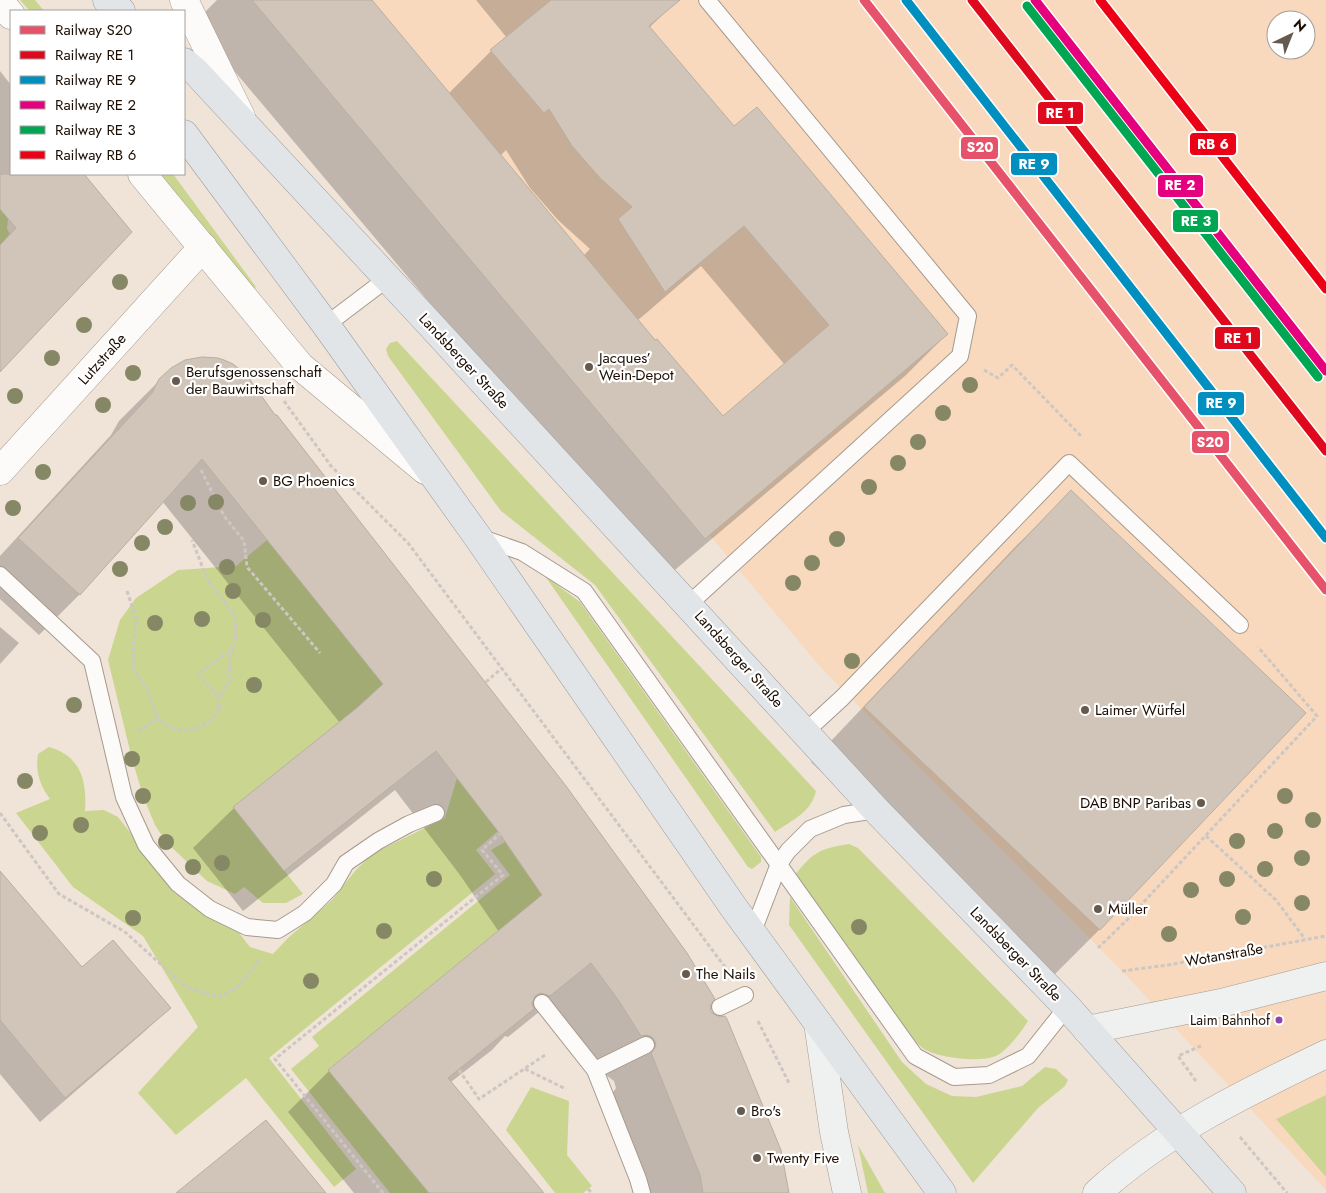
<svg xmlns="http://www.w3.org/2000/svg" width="1326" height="1193" viewBox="0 0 1326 1193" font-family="Jost,sans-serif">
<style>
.built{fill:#f8d9bd;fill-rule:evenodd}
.green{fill:#cad690}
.shadow{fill:#0003;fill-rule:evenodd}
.building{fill:#d0c5b8;stroke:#b8aea0}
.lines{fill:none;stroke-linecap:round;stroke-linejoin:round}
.lane-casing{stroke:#a69a8e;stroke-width:18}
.street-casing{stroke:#a69a8e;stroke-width:29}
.secondary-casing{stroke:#a69a8e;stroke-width:29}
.primary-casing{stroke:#9a9d9f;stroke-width:29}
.path{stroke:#cdc7c3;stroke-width:3;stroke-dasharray:4 2.5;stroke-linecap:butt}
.lane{stroke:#fdfbf9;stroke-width:16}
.street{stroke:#fdfbf9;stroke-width:28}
.secondary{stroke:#eff0f0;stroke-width:28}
.primary{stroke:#e1e5e7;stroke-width:28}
.rail-1-casing{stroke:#fff;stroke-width:12}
.rail-2-casing{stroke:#fff;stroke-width:12}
.rail-3-casing{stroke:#fff;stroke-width:12}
.rail-4-casing{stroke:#fff;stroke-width:12}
.rail-5-casing{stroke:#fff;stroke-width:12}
.rail-6-casing{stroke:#fff;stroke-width:12}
.rail-1{stroke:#e7526b;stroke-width:9}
.rail-2{stroke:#df091d;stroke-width:9}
.rail-3{stroke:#008fbf;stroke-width:9}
.rail-4{stroke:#e5007d;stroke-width:9}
.rail-5{stroke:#00a651;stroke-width:9}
.rail-6{stroke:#ec0016;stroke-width:9}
.tree{fill:#868765}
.poi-dot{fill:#66594e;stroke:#fff;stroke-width:2}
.bus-dot{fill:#8e44ad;stroke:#fff;stroke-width:2}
.labels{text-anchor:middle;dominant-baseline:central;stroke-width:4.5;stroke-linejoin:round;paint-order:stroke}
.bus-label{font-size:14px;fill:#1c0e03;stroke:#fff;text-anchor:end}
.poi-label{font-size:15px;fill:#1c0e03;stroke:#fff;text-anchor:start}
.street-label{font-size:15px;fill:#1c0e03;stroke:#fff}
.line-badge{stroke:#fff;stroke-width:2}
.badge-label{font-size:14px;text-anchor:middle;font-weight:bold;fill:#fff}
</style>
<rect width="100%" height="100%" fill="#f0e3d8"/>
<path class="built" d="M260,0h1066v1190l-204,-219 -299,-301zM1276,20h30v30h-30z"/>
<g class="green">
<path d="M20,0h15l9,11h-14z"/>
<path d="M160,174h13l83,113 -4,3z"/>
<path d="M0,209l8,10 -1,10 3,5 -10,11z"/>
<path d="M397,341l419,450c-5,22 -24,29 -41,41l-180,-247 -94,-74 -113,-155 -2,-7 4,-6z"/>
<path d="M267,540l116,144 -25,23 -125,100 70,87 -17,9h-23l-19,-16 -9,7 -28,-13 -41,-39 -11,-17 -12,-29 -11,-37 -24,-99 12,-40 16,-22 42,-28 58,-4z"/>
<path d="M545,576l35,26 181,255v5l-9,7 -4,-2z"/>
<path d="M49,747c32,9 38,34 36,64l19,-1 14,7 60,77 58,35 14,18 23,7 15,-16 44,-38 23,-29 17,-17 73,-36 12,-40 41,53 -22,19 19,24 -226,184 87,111 -22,18 -88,-109 -70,57 -38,-42 60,-66 -55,-91 -70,-49 -57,-74 34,-14c-10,-14 -15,-27 -12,-45z"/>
<path d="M505,842l37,53 -212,173 100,125h-40l-99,-124 28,-23 -7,-9 198,-162 -19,-25z"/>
<path d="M849,844l9,4 170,173c-7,11 -23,33 -35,36 -17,5 -54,1 -69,-8 -6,-4 -10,-9 -15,-13l-116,-159c20,-24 24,-28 56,-33z"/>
<path d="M790,897l112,165 24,22 26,12 24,1 46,-11 23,-19 11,2 12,11 -3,6 -27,22 -65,75 -184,-258z"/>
<path d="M531,1087l38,14 -2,54 25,31 -9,7h-28l-49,-63z"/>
<path d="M1326,1095v82l-50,-58z"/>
<path d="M858,1145l27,48h-17z"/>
</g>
<g class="shadow">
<path d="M217,0h153l78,94 43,-43 16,-13 -31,-38h186l7,8 -20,20 85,100 213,206 -42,42 -242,204 -469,-557zM506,150l24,38 28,32 32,29 -7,7 -83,-100zM701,266l84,99 -62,53 -86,-97z"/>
<path d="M0,71l11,14v89h72l47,58 -130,139z"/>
<path d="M160,380l549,626 1,6 78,181h-138l-39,-98 5,-7 -2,-7 -8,-6 -56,-72 -42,34 -3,-1 -13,14 -41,32 92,111h-189l-66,-81 41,-41 170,-139 -39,-57 -65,-85 -152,121 -50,-63 41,-40 106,-85 -178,-222 -82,93 -41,41 -39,-36v-43l111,-121 8,-14z"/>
<path d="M1071,492l233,221 -205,217 -54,54 -234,-222 205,-216z"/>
<path d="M0,627l19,16 -19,21z"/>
<path d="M0,872l82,96 87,40 -25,24 -104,90 -40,-48z"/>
</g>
<g class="building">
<path d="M252,0h120l283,340 2,-1 66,77 106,-91 -85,-99 -79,66 -47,-73 14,-12 -32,-29 -28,-32 -23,-37 -5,4 -54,-63 61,-50h129l-31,26 85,100 23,-19 191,227 -243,205z"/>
<path d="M0,174h84l48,58 -132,140v-127l16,-17 -16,-19z"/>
<path d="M202,357l16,1 6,2 9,4 13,10 29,41h2l289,371 121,167 28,46 -5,7 1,6 8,5 6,-1 2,3 54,131 8,43h-86l-3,-18 -49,-122 5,-7 -1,-5 -3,-4 -5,-2 -6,1 -22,-35 -28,-38 -41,33 -9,-3 -6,3 -3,8 2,5 -86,69 96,115h-115l-101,-123 214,-175 -42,-61 -64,-83 -152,120 -51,-64 125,-100 25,-23 -181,-225 -122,136 -62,-57 134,-145 7,-14 12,-11 14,-8z"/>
<path d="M1071,490l235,223 -206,217 -236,-223z"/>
<path d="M0,871l82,96 31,-27 58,68 -106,90 -65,-78z"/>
<path d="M266,1120l60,73h-150z"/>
</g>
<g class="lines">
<g class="lane-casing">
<g id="lane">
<path d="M326,325l62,-47"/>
<path d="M479,537l43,15 62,39 331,465 39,21 35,-2 39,-19 39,-49"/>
<path d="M0,575l92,86 32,136 22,48 32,39 32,25 37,18 31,3 27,-17 29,-29 12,-21 32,-22 31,-17 27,-11"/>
<path d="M689,604l271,-248 8,-40 -261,-316"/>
<path d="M805,732l37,-34 227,-235 171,162"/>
<path d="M752,934l27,-70 9,-13 22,-22 34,-14 32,-5"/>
<path d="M542,1003l53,67 43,109 4,14"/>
<path d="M720,1007l25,-12"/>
<path d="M595,1070l51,-25"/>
</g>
</g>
<g class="street-casing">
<g id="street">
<path d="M184,0l57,117"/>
<path d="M0,2l11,13"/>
<path d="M142,174l158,192 125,104"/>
<path d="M0,471l203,-224"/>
</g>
</g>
<g class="secondary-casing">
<g id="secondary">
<path d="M818,1023l16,109 13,61"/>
<path d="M1087,1030l134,-27 105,-27"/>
<path d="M1097,1193c67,-61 148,-100 229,-139"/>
</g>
</g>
<g class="primary-casing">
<g id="primary">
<path d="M107,0l14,11"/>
<path d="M184,62l11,9 234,252 447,487 191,197 165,186"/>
<path d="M184,134l142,191 151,211 257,372 208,285"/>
</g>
</g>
<g class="path">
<path d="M984,370l14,8 14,-13 69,71"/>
<path d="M284,401l47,65 77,77 320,428"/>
<path d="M201,470l23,46 20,25 3,26 73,86"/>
<path d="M127,591l10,30 -4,24 1,25 14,21 10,28"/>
<path d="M486,682l16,-14"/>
<path d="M218,697l-20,-23 35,-26"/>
<path d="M138,731l20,-12c24,19 45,13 62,-11l-2,-11 11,-15 1,-25 6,-17 -1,-24 -28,-37 -15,-39"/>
<path d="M0,813l59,81 66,38 61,55 32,10 18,-9 20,-23 2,-7"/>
<path d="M1206,836l70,64 29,39"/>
<path d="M1098,948l28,-27 191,-205 -59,-69"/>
<path d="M1122,971l46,-6 158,-29"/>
<path d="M758,1021l32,64"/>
<path d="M525,1069l41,20"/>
<path d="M459,1070l20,29 66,-44"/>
<path d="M1196,1081l-18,-25 25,-11"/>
<path d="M1240,1137l47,56"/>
<path d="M588,1189l4,4"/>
<path d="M383,1193l-108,-134 228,-184 -21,-25 18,-16"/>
</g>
<use href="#lane" class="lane"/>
<use href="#street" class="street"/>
<use href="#secondary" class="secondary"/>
<use href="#primary" class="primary"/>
<g class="rail-1-casing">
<path id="rail-1" d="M864,0l462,590"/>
</g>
<g class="rail-2-casing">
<path id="rail-2" d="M972,0l354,451"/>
</g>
<g class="rail-3-casing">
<path id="rail-3" d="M906,0l420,538"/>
</g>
<g class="rail-4-casing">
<path id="rail-4" d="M1035,0l291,371"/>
</g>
<g class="rail-5-casing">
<path id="rail-5" d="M1027,6l291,371"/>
</g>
<g class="rail-6-casing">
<path id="rail-6" d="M1100,0l226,289"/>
</g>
<use href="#rail-1" class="rail-1"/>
<use href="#rail-2" class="rail-2"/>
<use href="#rail-3" class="rail-3"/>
<use href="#rail-4" class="rail-4"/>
<use href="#rail-5" class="rail-5"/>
<use href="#rail-6" class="rail-6"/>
</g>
<g class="tree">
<circle cx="120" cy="282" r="8"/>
<circle cx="84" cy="325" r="8"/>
<circle cx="52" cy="358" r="8"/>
<circle cx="133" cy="373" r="8"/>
<circle cx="970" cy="385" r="8"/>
<circle cx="15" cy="396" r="8"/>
<circle cx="103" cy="405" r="8"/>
<circle cx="943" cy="413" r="8"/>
<circle cx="918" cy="442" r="8"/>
<circle cx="898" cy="463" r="8"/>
<circle cx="43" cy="472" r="8"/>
<circle cx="869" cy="487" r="8"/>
<circle cx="216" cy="502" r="8"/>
<circle cx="188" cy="503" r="8"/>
<circle cx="13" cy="508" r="8"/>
<circle cx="165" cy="527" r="8"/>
<circle cx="837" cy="539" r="8"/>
<circle cx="142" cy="543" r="8"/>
<circle cx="812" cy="563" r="8"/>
<circle cx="227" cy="567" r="8"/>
<circle cx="120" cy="569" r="8"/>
<circle cx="793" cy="583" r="8"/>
<circle cx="233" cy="591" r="8"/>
<circle cx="202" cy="619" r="8"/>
<circle cx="263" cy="620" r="8"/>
<circle cx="155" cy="623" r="8"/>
<circle cx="852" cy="661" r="8"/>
<circle cx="254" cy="685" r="8"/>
<circle cx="74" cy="705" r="8"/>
<circle cx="132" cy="759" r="8"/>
<circle cx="25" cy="781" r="8"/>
<circle cx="143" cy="796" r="8"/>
<circle cx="1285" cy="796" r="8"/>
<circle cx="1313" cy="820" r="8"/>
<circle cx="81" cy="825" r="8"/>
<circle cx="1275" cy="831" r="8"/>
<circle cx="40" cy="833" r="8"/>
<circle cx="1237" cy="841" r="8"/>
<circle cx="166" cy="842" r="8"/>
<circle cx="1302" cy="858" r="8"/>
<circle cx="222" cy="863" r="8"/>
<circle cx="193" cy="867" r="8"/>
<circle cx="1265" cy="869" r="8"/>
<circle cx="434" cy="879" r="8"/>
<circle cx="1227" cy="879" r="8"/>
<circle cx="1191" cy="890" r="8"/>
<circle cx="1302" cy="903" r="8"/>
<circle cx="1243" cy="917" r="8"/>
<circle cx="133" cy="918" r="8"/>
<circle cx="859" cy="927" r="8"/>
<circle cx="384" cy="931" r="8"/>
<circle cx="1169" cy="934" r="8"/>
<circle cx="311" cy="981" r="8"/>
</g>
<g class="poi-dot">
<circle cx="589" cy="367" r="5"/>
<circle cx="176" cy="381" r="5"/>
<circle cx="263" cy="481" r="5"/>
<circle cx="1085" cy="710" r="5"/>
<circle cx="1201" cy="803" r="5"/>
<circle cx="1098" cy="909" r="5"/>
<circle cx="686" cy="974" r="5"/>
<circle cx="741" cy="1111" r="5"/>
<circle cx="757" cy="1158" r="5"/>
</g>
<circle class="bus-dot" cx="1279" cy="1020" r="4.5"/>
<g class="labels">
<g class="bus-label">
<text x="1270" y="1020">Laim Bahnhof</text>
</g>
<g class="poi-label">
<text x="599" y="358">Jacques’<tspan x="599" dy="17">Wein-Depot</tspan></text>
<text x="186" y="372">Berufsgenossenschaft<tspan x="186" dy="17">der Bauwirtschaft</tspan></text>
<text x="273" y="481">BG Phoenics</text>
<text x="1095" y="710">Laimer Würfel</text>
<text x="1191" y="803" text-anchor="end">DAB BNP Paribas</text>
<text x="1108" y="909">Müller</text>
<text x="696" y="974">The Nails</text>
<text x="751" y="1111">Bro's</text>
<text x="767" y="1158">Twenty Five</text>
</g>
<g class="street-label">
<text transform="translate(102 359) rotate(-48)">Lutzstraße</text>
<text transform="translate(464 361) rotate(47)">Landsberger Straße</text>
<text transform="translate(739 659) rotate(48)">Landsberger Straße</text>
<text transform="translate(1016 954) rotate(46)">Landsberger Straße</text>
<text transform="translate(1224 955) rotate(-10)">Wotanstraße</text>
</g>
</g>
<g class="line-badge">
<rect x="1037" y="101" width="47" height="24" rx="5" fill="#df091d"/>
<rect x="1189" y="132" width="48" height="24" rx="5" fill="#ec0016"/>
<rect x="960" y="136" width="39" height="24" rx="5" fill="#e7526b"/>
<rect x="1010" y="152" width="48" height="24" rx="5" fill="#008fbf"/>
<rect x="1157" y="174" width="47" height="24" rx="5" fill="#e5007d"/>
<rect x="1172" y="209" width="47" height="24" rx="5" fill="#00a651"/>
<rect x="1214" y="326" width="47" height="24" rx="5" fill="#df091d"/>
<rect x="1197" y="391" width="48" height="25" rx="5" fill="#008fbf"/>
<rect x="1191" y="430" width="39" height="24" rx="5" fill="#e7526b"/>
</g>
<g class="badge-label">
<text x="1060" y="118">RE 1</text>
<text x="1213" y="149">RB 6</text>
<text x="980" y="152">S20</text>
<text x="1034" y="169">RE 9</text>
<text x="1180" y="190">RE 2</text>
<text x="1196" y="226">RE 3</text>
<text x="1238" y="343">RE 1</text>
<text x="1221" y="408">RE 9</text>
<text x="1210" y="447">S20</text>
</g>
<rect x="10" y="10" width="175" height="165" fill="#ffffff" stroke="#a49f9a"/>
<rect x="20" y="26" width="25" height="8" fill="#e7526b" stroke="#a49f9a"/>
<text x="55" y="35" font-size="15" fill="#1c0e03">Railway S20</text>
<rect x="20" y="51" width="25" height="8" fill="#df091d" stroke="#a49f9a"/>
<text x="55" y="60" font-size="15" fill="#1c0e03">Railway RE 1</text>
<rect x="20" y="76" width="25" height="8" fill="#008fbf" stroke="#a49f9a"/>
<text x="55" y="85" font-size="15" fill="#1c0e03">Railway RE 9</text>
<rect x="20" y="101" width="25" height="8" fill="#e5007d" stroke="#a49f9a"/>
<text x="55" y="110" font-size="15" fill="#1c0e03">Railway RE 2</text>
<rect x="20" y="126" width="25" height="8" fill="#00a651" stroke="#a49f9a"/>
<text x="55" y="135" font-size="15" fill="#1c0e03">Railway RE 3</text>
<rect x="20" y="151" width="25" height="8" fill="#ec0016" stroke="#a49f9a"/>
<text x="55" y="160" font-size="15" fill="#1c0e03">Railway RB 6</text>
<g transform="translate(1291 35) rotate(43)"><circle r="24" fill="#ffffff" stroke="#a49f9a"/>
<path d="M0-4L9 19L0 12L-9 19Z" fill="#66594e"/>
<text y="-8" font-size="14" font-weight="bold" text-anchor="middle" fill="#1c0e03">N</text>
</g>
</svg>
